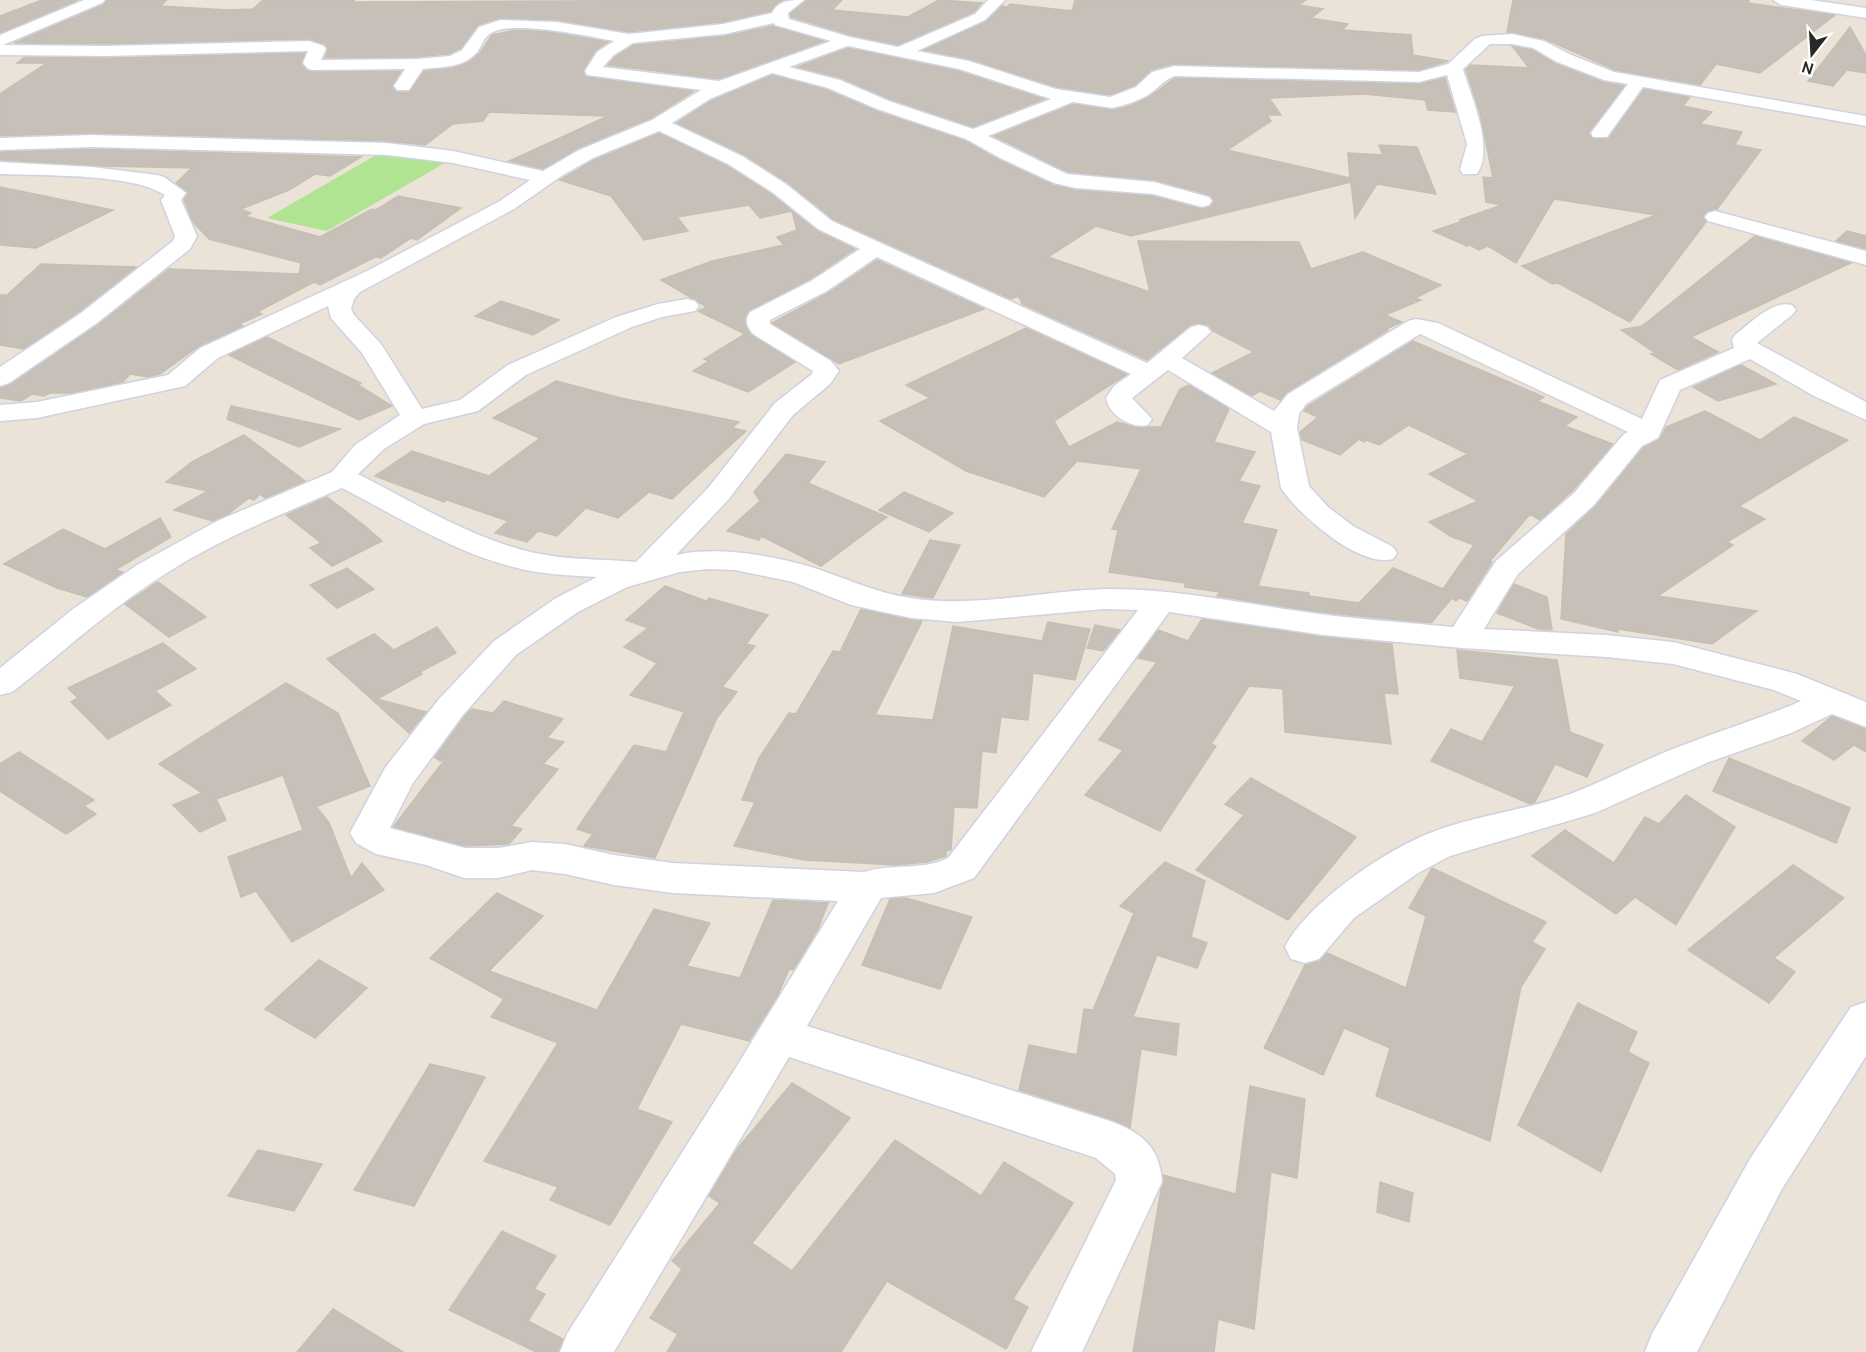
<svg xmlns="http://www.w3.org/2000/svg" width="1866" height="1352" viewBox="0 0 1866 1352" font-family="Cabin,sans-serif">
<style>
.green{fill:#b0e493}
.building{fill:#c6c0b8;stroke:#c6bfb2;stroke-width:1.5}
.lines{fill:none;stroke-linecap:round;stroke-linejoin:round}
.minor-casing{stroke:#ced2e1;stroke-width:3}
.minor{fill:#fff;fill-rule:evenodd}
</style>
<rect width="100%" height="100%" fill="#ebe3d8"/>
<path class="green" d="M383,151l67,9 -123,71 -60,-13z"/>
<g class="building">
<path d="M42,0h36l-78,33v-17z"/>
<path d="M107,0h60l-7,6 68,4 25,-1 10,-9h91v2l429,-2 -12,11 -48,11 -94,10 -72,-12 -58,-2 -21,7 -17,23 -12,6 -32,3 -92,1 3,-8 -2,-5 -17,-6 -203,5 -92,-1 89,-38z"/>
<path d="M806,0h36l-10,10 76,7 31,-17 43,3 -8,9 -76,33 -47,-10 -60,-18 -1,-3z"/>
<path d="M1075,0h231l-7,5 24,4 -12,9 37,6 -6,6 69,5 2,20 35,6 -29,9 -245,-6 -23,6 -16,15 -25,10 -53,-8 -88,-28 -45,-9 62,-28 16,-16 5,1 3,-3 62,7z"/>
<path d="M1513,0h236l-1,3 87,12 -75,58 -44,-9 -16,21 -85,-15 -70,-31 -38,-7z"/>
<path d="M773,26l51,15 -105,38 -111,-14 7,-8 19,-12 91,-9z"/>
<path d="M1850,27l16,28v18l-19,-3 -14,16 -25,-5z"/>
<path d="M516,30l35,2 57,10 -13,9 -12,19 4,7 107,14 -43,27 -73,30 -35,21 -34,-8 99,-45 -119,-4 -6,9 -30,3 -28,21 -38,-4 -296,-8 -91,3v-42l47,-31h-30l8,-6 81,1 199,-5 -4,11 7,7h93l-9,16 5,5h12l15,-21 29,-3 14,-5 13,-10 12,-18z"/>
<path d="M1512,46l20,4 24,14 47,18 21,4 -35,46 4,7 16,-1 35,-49 46,8 -7,9 29,6 -12,12 42,8 -7,13 26,5 -44,59 -11,3 -3,5 3,5 -76,100 -72,-39 -6,1 -30,-18 134,-51 -102,-16 -38,64 -28,-17 -9,4 -9,-5 -3,1 -34,-15 33,-11h-7l43,-15 -16,-3 -3,-25 10,1 -13,-65 -14,-43 5,-5 58,3z"/>
<path d="M848,48l110,23 86,28 -71,28 -83,-28 -49,-21 -44,-11z"/>
<path d="M772,75l55,15 49,21 89,30 34,19 54,25 22,5 78,6 48,13 9,-2 4,-5 -4,-7 -56,-15 -86,-8 -74,-36 79,-32 39,6 14,-3 23,-10 26,-19 244,6 26,-6 10,34 -27,-2 -3,-10 -61,-6 -95,4 12,17h-14l4,6 -44,29 123,28 -2,-25 35,2 -4,-10 38,2 19,47 -59,-10 -22,34 -4,-36 -220,54 -35,-10 -48,31 102,35 -12,-51 161,1 12,27 52,-17 78,33 -26,13 6,2 -36,15 17,7 -16,7 2,1 -101,62 -7,8 -20,-9 -8,5 -40,-23 42,-21 -41,-21 -5,-6 -10,-2 -8,2 -43,35 -125,-56 -3,-8 -8,3 -178,-80 -46,-37 -44,-28 -66,-31 34,-22z"/>
<path d="M659,133l68,33 44,28 46,37 38,18 -45,30 -62,32 -3,13 6,11 44,27 -47,30 -55,-21 16,-10 -5,-2 41,-25 -47,-23 9,-4 -46,-27 51,-19 72,-16 -7,-8 20,-7 -5,-19 -32,7 -11,-13 -72,12 11,14 -44,9 -33,-44 -51,-16 34,-20z"/>
<path d="M91,149l270,8 -31,19 -15,-2 -26,16 -48,19 10,4 -6,3 75,21 52,-28 4,1 22,-14 63,12 -44,32 -6,-2 -30,20 -6,-1 -55,28 -6,-3 -57,30 5,2 -23,10 4,2 -44,20 -39,28 -12,3 -18,-3 -7,8 -53,11h-20l-6,3 -12,-2 -11,7 -21,-3v-10l10,-3 88,-60 71,-56 130,5 2,-11 -92,-24 -16,-17 -9,-22 4,-7 -12,-10 16,-15 -89,-2 -103,-6v-8z"/>
<path d="M0,187l113,23 -77,38 -36,-3z"/>
<path d="M1847,231l19,5v13l-30,-8z"/>
<path d="M1755,236l96,27 -160,74 27,15 -40,18 -27,-16 4,-1 -34,-23 21,-4z"/>
<path d="M877,260l107,49 -145,55 -67,-41 56,-30z"/>
<path d="M41,264l29,1 66,2 -56,44 -56,38 -24,-4v-50h7z"/>
<path d="M501,301l58,19 -26,15 -58,-19z"/>
<path d="M1026,328l101,46 -73,47 15,26 48,-25 18,5h26l19,-38 9,-4 40,24 -15,33 41,10 -16,29 21,5 -18,37 35,7 -19,56 51,7v3l50,7 34,-35 50,21 31,-44 -24,-9 -21,-14 49,-21 -49,-27 39,-20 -59,-29 -30,20 -13,-5 -2,2 -5,-3 -19,16 -38,-15 -2,-8 18,-15 -14,-6 4,-5 105,-65 131,56 -7,4 40,16 -12,9 48,18 -41,47 -32,29 -10,-6 -40,47 2,1 -25,39 -8,-3 -3,3 -4,-3 -21,25 -113,-11 -101,-16 3,-4 -35,-5v-4l-76,-11 9,-42 -6,-1 29,-60 -64,-8 -33,36 -78,-26 -86,-50 50,-23 -24,-13z"/>
<path d="M267,337l94,46 -3,2 34,21 -33,14 -130,-65z"/>
<path d="M1741,365l35,19 -58,17 -25,-14z"/>
<path d="M556,381l65,17 118,24 -7,6 14,3 -74,68 -23,-7 -31,26 -32,-10 -29,28 -19,-5 -11,11 -32,-9 13,-12 -61,-21 -3,2 -69,-26 37,-25 77,25 51,-38 -47,-20z"/>
<path d="M231,406l109,23 -41,18 -72,-28z"/>
<path d="M1705,411l55,29 34,-23 54,23 -109,66 26,13 -38,23 6,3 -75,51 99,15 -45,33 -94,-15v3l-57,-13 5,-85 30,-28 47,-58 17,-9 6,-12z"/>
<path d="M244,435l61,46 -40,17 -5,-4 -6,6 -5,-2 -21,16 -15,7 -39,-11 34,-19 -42,-9 26,-20z"/>
<path d="M786,454l39,8 -17,21 79,34 -66,49 -60,-30 -2,4 -32,-9 33,-30 -6,-9z"/>
<path d="M904,492l49,21 -24,19 -50,-22z"/>
<path d="M327,497l39,30 16,14 -50,25 -22,-18 11,-5 -35,-28z"/>
<path d="M160,518l11,19 -56,33 8,2 -36,25 -30,-9 -53,-24 59,-35 42,20z"/>
<path d="M930,540l30,5 -27,53 -31,-4z"/>
<path d="M347,568l27,21 -37,19 -27,-23z"/>
<path d="M158,582l48,35 -37,20 -44,-33z"/>
<path d="M1514,584l33,13 5,33 -14,-1 -41,-16z"/>
<path d="M665,586l41,15 3,-3 59,17 -22,29 9,2 -33,41 15,5 -20,26 -62,140 -71,-12 9,-12 -16,-5 57,-84 32,7 18,-40 -54,-17 27,-32 -33,-16 24,-19 -22,-8z"/>
<path d="M861,609l61,12 -47,94 58,5 20,-94 89,15 6,-19 42,7 -15,51 -42,-7 -5,47 -27,-3 -5,36 -14,-2 -5,57 -23,-1 -3,43 -5,1v5l-19,6 -31,3 -92,-5 -70,-14 21,-44 -13,-2 17,-42 30,-45 7,1 37,-63 7,1z"/>
<path d="M1202,619l121,18 69,7 6,50 -14,-1 7,51 -106,-12 -2,-43 -34,-3 -38,58 5,2 -56,85 -75,-36 38,-45 -24,-10 58,-78 -19,-4 20,-28 30,11z"/>
<path d="M1095,625l25,5 -17,21 -16,-3z"/>
<path d="M437,627l19,26 -36,19 2,2 -45,25 49,13 -17,21 -82,-74 47,-25 20,16z"/>
<path d="M163,643l33,26 -41,22 16,14 -63,34 -37,-37 7,-4 -10,-10z"/>
<path d="M1457,650l100,10 13,72 33,13 -16,32 -32,-13 -20,38 -5,2 -99,-43 20,-32 31,13 33,-56 -55,-8z"/>
<path d="M286,683l52,30 32,73 -52,20 -3,-1 14,18 22,55 11,-15 22,27 -92,52 -36,-51 -15,6 -13,-40 75,-27 -20,-55 -67,24 10,21 -26,12 -27,-27 29,-12 -43,-29z"/>
<path d="M504,701l59,18 -16,19 17,4 -21,22 15,5 -47,57 11,3 -13,15 -44,2 -72,-19 53,-69 -6,3 -5,-4 30,-41 7,-7 21,4z"/>
<path d="M1832,716l34,13v23l-12,-7 -20,15 -32,-19z"/>
<path d="M19,752l75,48 -10,6 12,8 -30,20 -66,-43v-27z"/>
<path d="M1729,758l121,50 -14,35 -123,-52z"/>
<path d="M1251,778l105,59 -68,83 -92,-50 48,-55 -19,-11z"/>
<path d="M1686,795l49,32 -59,98 -41,-28 -19,17 -84,-58 33,-26 49,33 31,-46 14,7z"/>
<path d="M1165,862l40,19 -14,56 16,6 -10,25 -40,-13 -24,62 46,7 -3,31 -35,-6 -11,79 -19,-9 -92,-29 10,-45 48,10 7,-46 9,1 41,-97 -14,-7z"/>
<path d="M1793,865l51,33 -70,60 21,14 -26,31 -81,-53z"/>
<path d="M1432,868l114,54 -14,20 13,7 -24,38 -31,154 -114,-45 14,-48 -46,-20 -21,47 -59,-27 41,-83 15,-4 7,-8 79,35 20,-72 -17,-8z"/>
<path d="M497,893l46,23 -54,55 108,39 57,-101 56,14 -23,43 53,12 33,-78 55,3 -10,26 -25,41 -4,-1 -11,26 -29,46 -68,-17 -44,85 35,13 -62,103 -60,-25 8,-13 -74,-26 74,-118 -67,-26 13,-18 -74,-41z"/>
<path d="M906,898l66,19 -32,72 -78,-24 28,-66z"/>
<path d="M319,960l48,28 -52,50 -50,-29z"/>
<path d="M1578,1003l59,29 -9,20 21,11 -48,109 -83,-47z"/>
<path d="M430,1064l55,13 -71,129 -60,-16z"/>
<path d="M792,1083l58,35 -98,125 40,28 103,-131 86,56 23,-34 69,41 -60,96 15,8 -22,42 -119,-68 -46,71h-174l11,-18 -28,-16 32,-49 -10,-8 48,-58 -11,-7 28,-47z"/>
<path d="M1250,1086l55,13 -8,79 -26,-6 -17,157 -36,-10 -4,33h-81l28,-162 3,-7 -1,-8 73,19z"/>
<path d="M258,1150l64,14 -28,47 -66,-15z"/>
<path d="M1380,1182l33,11 -4,29 -32,-10z"/>
<path d="M502,1231l54,25 -22,33 11,5 -17,27 35,18 -5,13h-22l-87,-42z"/>
<path d="M333,1309l70,43h-106z"/>
</g>
<g class="lines">
<g class="minor-casing">
<g id="minor">
<path d="M84,0h21l-3,3 -99,42 103,1 203,-5 15,5 2,3 -5,11 96,-1 33,-3 12,-6 17,-23 21,-7 57,2 72,12 94,-10 49,-11c6,-13 19,-13 32,-13l-16,13 1,6 61,18 48,10 77,-33 13,-14h17l-20,20 -68,31 52,10 87,28 54,8 26,-10 16,-15 22,-6 245,6 29,-8 27,-25 7,-3 30,-2 32,7 25,13 45,18 252,44v10l-223,-39 -36,50h-14l-2,-4 37,-49 -24,-4 -47,-18 -24,-14 -21,-4h-22l-27,25c8,28 32,78 14,105h-14l-3,-4 7,-26 -20,-69 -28,7 -244,-6c-12,4 -16,12 -27,19 -10,6 -25,11 -36,13l-39,-6 -85,34 79,38 87,8 55,15 3,4 -3,4 -7,2 -49,-13 -78,-6 -21,-5 -54,-25 -34,-19 -89,-30 -49,-21 -56,-15 -62,26 -38,24 70,33 44,28 46,37 315,142 44,-36 8,-2 8,2 4,5 -29,26 92,53 14,-17 120,-73 8,-2 22,4 204,96 18,-39 74,-32 -2,-8 3,-5c16,-12 37,-35 57,-30l4,5 -4,5 -35,28 109,59v18l-52,-24 -64,-37 -70,31 -22,48 -16,8 -48,59 -76,69 -34,55 122,6 67,7 124,32 69,28v25l-34,-13 -41,19 -82,29 -114,51 -145,43 -32,17 -64,45 -35,41 -14,4 -14,-4 -6,-12c22,-43 95,-93 140,-112 47,-20 101,-24 148,-42 38,-15 74,-35 113,-49 38,-15 77,-26 115,-43l-27,-11 -101,-26 -67,-7 -144,-9 -139,-13 -154,-23 -195,266 -40,15 -53,5 -74,128 303,95c32,12 50,26 52,61l-80,170h-51l85,-172 -1,-6 -19,-16 -307,-101 -175,295h-54l7,-18 163,-257 108,-176 -165,-8 -59,-8 -49,-11 -33,-4 -34,8h-34l-38,-13 -50,-11 -20,-11 -6,-10 35,-65 54,-69 55,-58 62,-43 41,-21c-20,-1 -40,-2 -60,-5 -70,-11 -133,-52 -195,-84 -57,25 -116,48 -169,81 -56,34 -103,77 -153,117l-8,6 -12,3v-27l73,-59 64,-44 80,-44 115,-49 23,-27 45,-30 -38,-62 -31,-35 -3,-12 -110,52 -33,28 -148,32 -37,3v-16l37,-3 131,-27 32,-27 167,-77 133,-70 30,-21 -77,-17 -66,-8 -296,-8 -91,3v-12l91,-3 296,8 66,8 90,20 36,-21 73,-30 49,-30 -114,-15 -2,-4 12,-19 17,-11c-27,-5 -100,-21 -123,-8 -7,4 -9,12 -13,18 -13,17 -37,16 -55,18l-14,21h-12l-3,-4 11,-17 -91,1 -6,-1 -5,-6 5,-12 -202,5 -106,-1v-20zM774,23l1,2 56,16 -112,40 -116,-14 11,-12 19,-12 92,-9zM848,46l111,23 92,30 -78,30 -84,-28 -49,-21 -51,-13zM659,131l69,33 44,28 46,37 42,20 -49,32 -61,31c-6,9 -3,14 3,22l60,37 -1,3 -37,29 -67,85 -72,74c-33,-3 -69,-2 -101,-9 -63,-14 -120,-50 -177,-79l26,-25 40,-25 54,-13 48,-36 106,-48 30,-10 33,-6 4,-5 -4,-5 -8,-2 -29,5 -42,13 -108,48 -48,35 -38,9 -41,-65 -27,-29 -3,-6 3,-10 6,-7 154,-83 49,-34 30,-17zM877,257l254,117 -17,12 -8,12c3,18 26,31 42,27l4,-6 -20,-21 36,-28 103,62 10,56c18,27 78,80 112,71l4,-6 -4,-6 -40,-21 -25,-19 -19,-21 -12,-58 2,-14 7,-10 114,-70 208,98 -4,2 -50,59 -78,68 -43,66c-51,-5 -103,-8 -154,-16 -64,-9 -129,-23 -194,-22 -65,2 -129,19 -195,9 -37,-6 -64,-20 -99,-31 -40,-12 -94,-21 -135,-12l52,-55 65,-85 37,-31 9,-13 -8,-10 -61,-37v-4l57,-29zM708,569l27,1 58,12 58,23 60,13 46,4 148,-13 33,1 -190,248c-26,13 -56,5 -84,14l-191,-9 -59,-8 -49,-11 -33,-2 -34,6h-33l-75,-20 23,-45 50,-68 53,-60 62,-43 49,-25 53,-15z"/>
<path d="M1773,0h38l55,8v10l-85,-13z"/>
<path d="M0,162l92,5 65,8 7,2 22,16 -5,7 16,36 -7,13 -93,74 -88,60 -9,3v-19l81,-54 92,-72 2,-5 -14,-36 4,-5c-34,-22 -122,-19 -165,-21z"/>
<path d="M1715,211l151,40v14l-158,-44 -3,-4 3,-4z"/>
<path d="M1866,1002v54l-84,133 -85,163h-52l7,-18 98,-175 101,-152z"/>
</g>
</g>
<use href="#minor" class="minor"/>
</g>
<g transform="translate(1812 54) rotate(197)" stroke="#ffffff" stroke-width="4.5" paint-order="stroke">
<path d="M0-4.5L10 22L0 15L-10 22Z" fill="#282828"/>
<text y="-9" font-size="16" font-weight="bold" text-anchor="middle" fill="#282828">N</text>
</g>
</svg>
